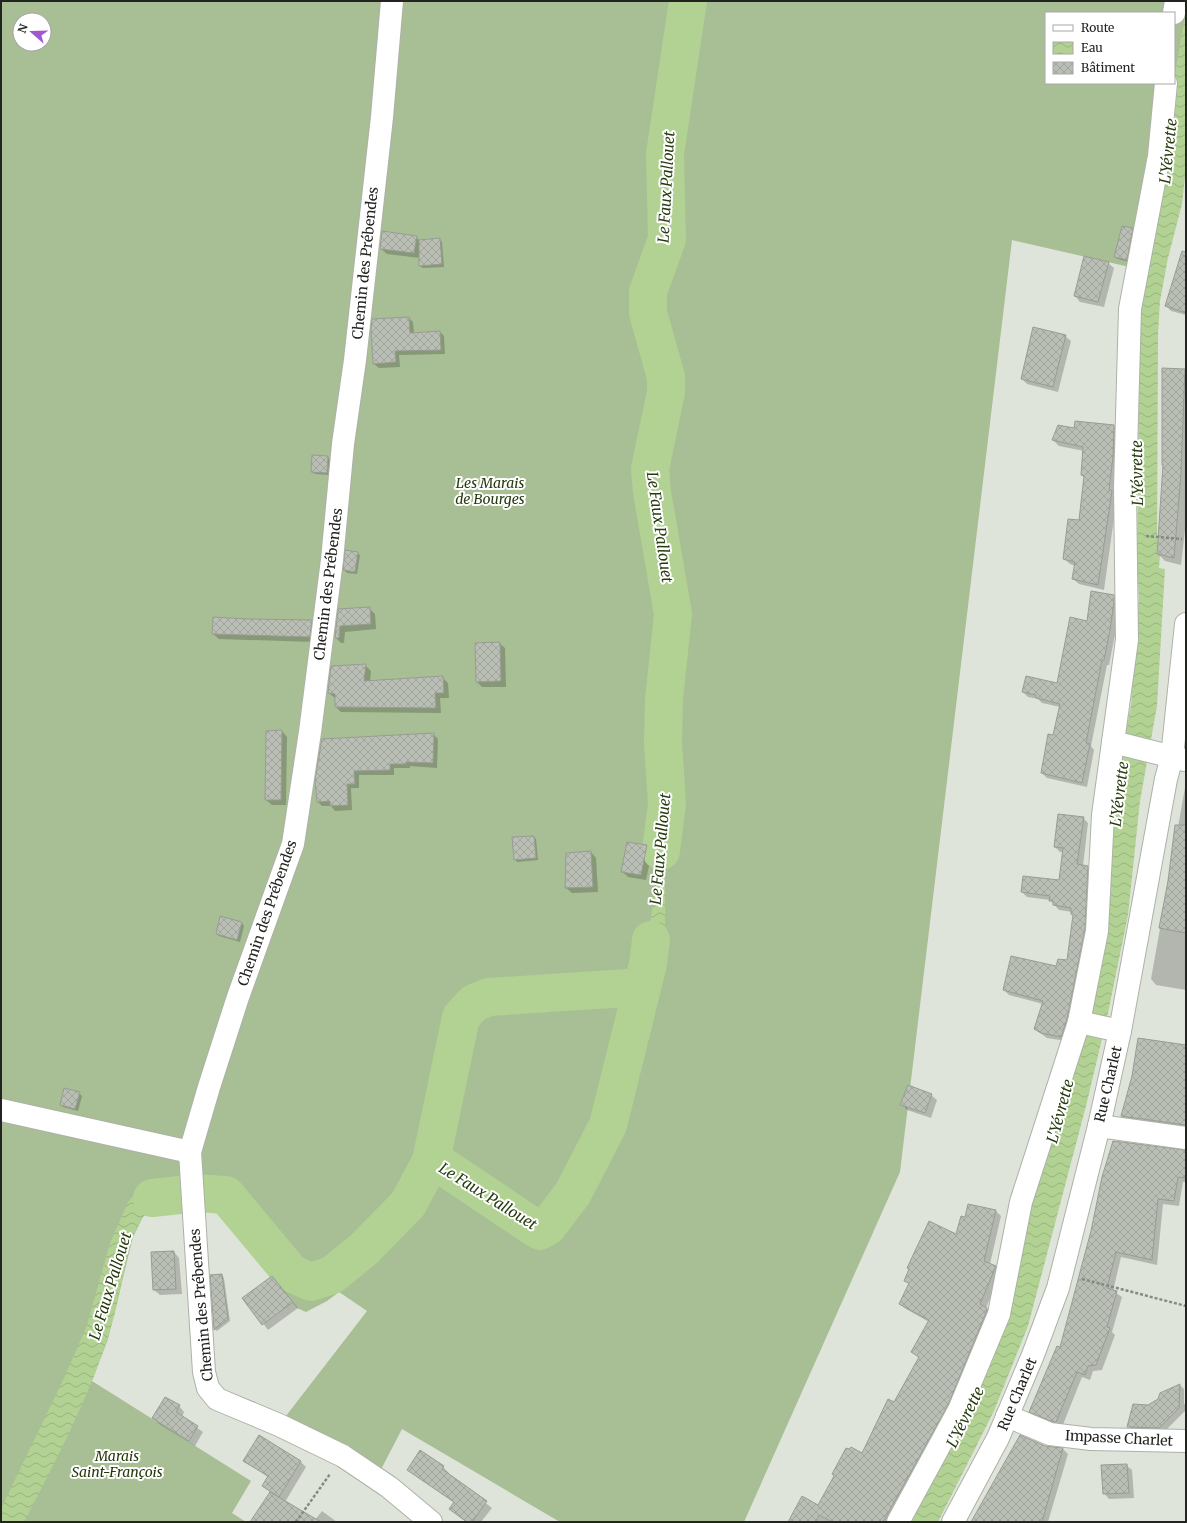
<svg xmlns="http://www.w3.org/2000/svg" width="1187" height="1523" viewBox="0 0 1187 1523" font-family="Merriweather,serif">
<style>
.garden{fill:#a8be94;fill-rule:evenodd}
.water{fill:url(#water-waves)}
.shadow{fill:#0003}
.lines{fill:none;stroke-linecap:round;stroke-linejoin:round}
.river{stroke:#b1d292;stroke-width:38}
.building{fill:url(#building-cross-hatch);stroke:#989d94}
.minor-casing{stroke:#adb2a8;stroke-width:24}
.path{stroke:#858982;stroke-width:2.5;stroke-dasharray:3 2;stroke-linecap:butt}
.minor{stroke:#fff;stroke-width:22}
.labels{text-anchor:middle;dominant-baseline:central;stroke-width:4;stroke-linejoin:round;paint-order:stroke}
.street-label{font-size:14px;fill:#222420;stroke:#fff}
.park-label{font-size:14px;font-style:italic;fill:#25390c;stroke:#fff}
.water-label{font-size:15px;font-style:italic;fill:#273b0e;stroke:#fff}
</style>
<defs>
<pattern id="water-waves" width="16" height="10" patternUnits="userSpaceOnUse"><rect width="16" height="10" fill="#b1d292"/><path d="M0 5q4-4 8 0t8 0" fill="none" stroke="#98b47e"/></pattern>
<pattern id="building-cross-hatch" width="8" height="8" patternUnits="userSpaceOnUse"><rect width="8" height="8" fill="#babfb6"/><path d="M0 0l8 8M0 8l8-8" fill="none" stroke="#a0a49c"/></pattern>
</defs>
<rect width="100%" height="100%" fill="#dfe4db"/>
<path class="garden" d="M1,1h1185v39l-8,149 -31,82 -135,-31 -112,932 -156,350h-184l-158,-93 -26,50 -97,-54 88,-114 -28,-19 -12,9 -21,11 -9,-4 -76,-98 -9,-7 -15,-2 -34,2 -11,4 -9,10 -10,20 -25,102 -16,42 159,100 -19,32 14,9h-245zM1046,13h128v70h-128zM20,20h24v24h-24z"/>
<g class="water">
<path d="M691,1h11l-25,152 -1,87 -3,15 -17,41 1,12 7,21 16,38v19l-19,84 1,12 22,121v16l-8,65 -3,59 5,40 -13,91v54l-2,19 -8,36 -25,81 -16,60 -13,33 -15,28 -38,53 -8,4 -98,-71 -4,2c-28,44 -63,81 -99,120l-9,-14 76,-71 26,-47 25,14 85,59 32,-39 32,-62 35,-139 27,-208 -5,-86 11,-98 -25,-124 19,-94 -22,-82 19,-62v-92z"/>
<path d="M1186,11v157l-4,36 -14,54 -8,43 -2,34 -1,219 3,1 -1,13 6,1 -8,137 -17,95 -12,114 -21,103 -21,88 -58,220 -34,85 -56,111h-27l57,-107 138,-481 10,-151 15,-78 8,-107 -2,-35 3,-250 29,-153 5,-82z"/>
<path d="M191,1180l2,21c-10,1 -22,-1 -32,2 -18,6 -27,29 -32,46 -7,30 -12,62 -22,91 -21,63 -52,123 -83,182h-23v-13l64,-133 21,-48 24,-85 18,-41 7,-8 33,-11z"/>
</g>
<g class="shadow">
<path d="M1132,229l3,3 -6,30 -11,-3 -3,-3z"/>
<path d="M416,237l4,4 20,-1 2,2 2,25 -21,1 -3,-2v-8l-33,-4 -6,-5z"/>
<path d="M1186,260v55l-15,-4 -5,-5z"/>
<path d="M1108,263l6,5 -10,39 -24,-5 -5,-6z"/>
<path d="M409,318l4,4 1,11 26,-1 4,4 1,18 -46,1 1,12 -21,1 -5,-4z"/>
<path d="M1065,336l6,5 -13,51 -31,-8 -5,-5z"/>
<path d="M1184,370l2,2v150l-5,43 -16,-4 -7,-7z"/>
<path d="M1114,426l5,5 -2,66 -13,93 -25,-6 -6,-5 2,-13 -5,-2 -6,-5 15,-38 6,-43 -3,-3 2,-24 -25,-5 -6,-6 21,-11z"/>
<path d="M327,457l3,2v16l-15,-1 -3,-2z"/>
<path d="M357,553l3,2 -3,19 -10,-1 -3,-3z"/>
<path d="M1113,596l6,5 -4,34 -6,30h-2l-16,81 3,4 -7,37 -40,-9 -5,-5 12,-36 6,-30 -18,-4 -4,-4 -10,-2 -5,-5 35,-8 30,-62z"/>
<path d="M369,608l6,6 1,15 -31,3 -1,11h-3l-5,-5 3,-28z"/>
<path d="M311,621l6,6 -2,15 -96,-3 -6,-5z"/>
<path d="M499,643l6,5 1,39h-24l-5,-5z"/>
<path d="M365,665l6,6 -1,11 72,-5 6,6 1,15h-9l1,15 -100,-1 -5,-5v-8l-7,-6z"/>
<path d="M282,731l5,6 -1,68h-14l-6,-5 1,-68z"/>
<path d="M433,734l5,5 -1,29 -27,-2v2h-16v7h-35v13h-8l1,22 -17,1 -4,-5h-9l-4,-4 -2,-22z"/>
<path d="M1186,782v208l-30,-5 -5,-6z"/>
<path d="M1083,818l5,5 -5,43 4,1 6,5 -4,63 -23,106 -19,-3 -12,-9 8,-25 -34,-9 -5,-5 64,-29 6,-45 -2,-4 -13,-2 -9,-10 -23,-3 -5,-5 37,-11 5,-29h-4l-5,-5z"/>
<path d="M534,837l2,2 2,21 -21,2 -2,-3z"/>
<path d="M646,846l6,6 -6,28 -18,-3 -6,-6z"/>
<path d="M591,852l5,6 2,34 -26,1 -6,-5z"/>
<path d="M221,918l21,5 2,3 -4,16 -21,-6 -2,-2z"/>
<path d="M1186,1046v84l-58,-8 -6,-6z"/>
<path d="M79,1093l3,3 -4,15 -15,-4 -2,-2z"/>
<path d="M931,1095l6,5 -6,18 -24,-8 -5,-6z"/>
<path d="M1186,1151v31h-3l-4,24 -16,-2 -6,61 -36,-8 -8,34 9,6 -10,35 3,3 -13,35 -9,1 -3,9 -8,-3 -20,50 -26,-10 -6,-5 31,-64 31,-117z"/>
<path d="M969,1205l27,6 5,5 -11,48 11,8 -15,36 6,6 -39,96 -67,112h-91l23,-16 45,-52 31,-51 25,-45 -7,-6 17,-30 -23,-13 -6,-5 10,-19 -5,-5 5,-10 -2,-2 49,-33 9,-17z"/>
<path d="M174,1252l5,6 3,36 -22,1 -6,-5z"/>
<path d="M222,1275l2,3 6,43 -13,10 -2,-2z"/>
<path d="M272,1277l26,31 -30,22 -24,-32z"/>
<path d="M1180,1385l4,4v15h2v25l-1,-18 -21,21 -31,-1 -4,-4 20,-21z"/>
<path d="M179,1406l5,6 -2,5 21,15 -8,14 -36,-22 -6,-6z"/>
<path d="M1045,1447l18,2 5,5 -20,68h-74z"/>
<path d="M420,1451l23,16 6,6 -1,1 44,34 -11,14h-15l-15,-13 4,-6 -47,-33z"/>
<path d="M245,1461l56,1 5,5 -21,35 30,18 7,-9 15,11h-80l14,-29 -8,-7 5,-9z"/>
<path d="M1126,1465l6,5 2,28 -25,1 -5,-6z"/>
</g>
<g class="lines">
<g class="river">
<path d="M661,851l6,-47 -4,-61 1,-44 9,-85 -21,-122 -2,-23 16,-77v-15l-18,-64v-21l19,-53 -2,-85 23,-153"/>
<path d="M431,1161l13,6 91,61 5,3 8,-5 25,-33 35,-68 40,-161 3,-24"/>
<path d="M152,1198l45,-5 29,2 65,78 20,9 21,-7 32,-26 44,-45 23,-43 30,-144 13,-14 15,-6 153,-10"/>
</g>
</g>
<g class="building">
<path d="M1122,226l11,2 -6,32 -13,-3z"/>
<path d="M382,231l35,5 -3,17 -34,-4z"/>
<path d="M440,238l2,26 -23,2v-26z"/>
<path d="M1182,251l4,1v61l-21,-7z"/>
<path d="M1084,256l25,6 -11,40 -24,-6z"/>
<path d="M409,317l1,16 30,-2 1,19 -46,1 1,11 -23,2 -2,-33 1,-12z"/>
<path d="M1033,327l33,8 -13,52 -32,-8z"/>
<path d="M1162,368l23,1 -4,105 -7,84 -17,-4 6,-89h-1z"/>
<path d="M1075,421l39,4 -1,32 -4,33 3,1 -14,94 -26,-6 3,-17 -12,-3 5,-40 11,1 5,-44 -3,-1 2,-28 -31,-7 6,-15 16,3z"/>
<path d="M312,455l16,1 -1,17 -16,-1z"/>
<path d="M345,550l13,2 -3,20 -12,-2z"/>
<path d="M1091,591l23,4v7l-4,28 -6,30h-2l-16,83 4,1 -8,39 -41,-10 7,-39 5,1 7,-31 -24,-6v-3l-14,-3 4,-16 31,7 13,-66 17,4z"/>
<path d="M370,607l1,17 -31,2 -1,12h-4l3,-29z"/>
<path d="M213,617l36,2 63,1 -2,17 -98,-3z"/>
<path d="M500,642l1,39 -25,1 -1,-39z"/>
<path d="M366,664l-2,17 79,-5 1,17h-9l1,15 -101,-1v-13l-7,-1 3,-27z"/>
<path d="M282,730l-1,70h-16l1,-69z"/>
<path d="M434,733l-1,30 -27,-1v2h-16v6l-36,1 1,13h-8l1,21 -18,1v-5l-13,1 -2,-22 7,-41z"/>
<path d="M1058,814l26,3 -7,47 11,2 -3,63 -18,90 -6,18 -20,-4 -7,-4 9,-28 -40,-11 8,-34 45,10 2,-7 9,1 6,-45 -2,-1v-6l-18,-3v-4h-4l1,-5 -29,-4 2,-16 36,4 4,-32 -9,-1z"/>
<path d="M1175,825h11v108l-27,-5 9,-47z"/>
<path d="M534,836l2,22 -22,2 -2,-23z"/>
<path d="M627,842l20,3 -6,30 -20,-3z"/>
<path d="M591,851l2,36 -28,1 1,-35z"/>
<path d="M220,916l22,6 -5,18 -21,-6z"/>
<path d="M1138,1038l48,7v80l-65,-9 11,-40z"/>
<path d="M908,1085l24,9 -7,19 -25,-8z"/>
<path d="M64,1088l16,4 -5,17 -15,-4z"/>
<path d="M1113,1141l73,9v28l-8,-1 -4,24 -16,-2 -6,61 -36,-8 -9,36 10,3 -10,36 3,1 -14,37 -8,1 -3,9 -8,-3 -21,50h-3l-24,-10 28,-66 3,1 31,-116 11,-54z"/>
<path d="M968,1204l28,6 -12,51 12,5 -16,38 7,4v2l-39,95 -65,117h-51l-13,-7 -3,7h-28l14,-26 16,9 16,-29 -2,-2 14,-26 3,1 2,-2 11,6 26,-54 6,3 25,-45 -8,-5 18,-32 -30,-16 10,-21 -5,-2 5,-12 -2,-1 22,-47 27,13 5,-18 4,1z"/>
<path d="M174,1251l2,38 -23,1 -2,-38z"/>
<path d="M222,1274l6,45 -14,11 -4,-55z"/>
<path d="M272,1276l21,26 -31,23 -20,-27z"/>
<path d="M1180,1384l-1,24 -20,20 -32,-1 6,-23 15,1 10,-6 2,-6z"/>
<path d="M165,1397l15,8 -4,7 22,14 -9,15 -37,-23z"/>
<path d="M259,1435l42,26 -22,36 -17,-11 6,-10 -25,-15z"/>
<path d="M1020,1435l25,11 18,2 -21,74h-71z"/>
<path d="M420,1450l24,16 -2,3 45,32 -15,21h-5l-18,-13 5,-7 -47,-32z"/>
<path d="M1127,1464l2,29 -26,1 -2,-29z"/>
<path d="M270,1492l51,30h-71z"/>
</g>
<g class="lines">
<g class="minor-casing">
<g id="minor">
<path d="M392,1l-10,116 -27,243 -12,84 -11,116 -22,172 -17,112 -55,153 -29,90 -19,65 14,220 4,16 9,11 62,26 64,31 46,31 42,35"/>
<path d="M1174,13l2,-12"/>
<path d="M1113,742l72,18"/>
<path d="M1079,1022l41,9"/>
<path d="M1,1110l189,42"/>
<path d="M1099,1126l87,12"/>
<path d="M1007,1416l43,18 41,5 95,2"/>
<path d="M898,1522l61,-112 40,-96 22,-112 58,-180 18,-91 6,-116 24,-175 -2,-153 5,-178 29,-153 7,-73"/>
<path d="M953,1522l45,-84 35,-83 25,-67 41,-162 21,-95 46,-252 6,-22 14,-133"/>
</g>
</g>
<g class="path">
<path d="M1146,536l36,3"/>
<path d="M1082,1279l104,27"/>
<path d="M296,1522l34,-48"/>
</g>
<use href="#minor" class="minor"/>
</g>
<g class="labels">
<g class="street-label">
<text transform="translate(365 263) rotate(-84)">Chemin des Prébendes</text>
<text transform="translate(328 584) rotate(-83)">Chemin des Prébendes</text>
<text transform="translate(267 913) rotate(-71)">Chemin des Prébendes</text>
<text transform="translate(1108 1084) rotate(-77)">Rue Charlet</text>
<text transform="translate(201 1305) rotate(-95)">Chemin des Prébendes</text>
<text transform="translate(1017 1394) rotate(-67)">Rue Charlet</text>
<text transform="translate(1119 1438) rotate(3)">Impasse Charlet</text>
</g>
<g class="park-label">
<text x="490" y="483">Les Marais<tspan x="490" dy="16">de Bourges</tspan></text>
<text x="117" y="1456">Marais<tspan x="117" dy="16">Saint-François</tspan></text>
</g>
<g class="water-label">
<text transform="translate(1168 151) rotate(-84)">L'Yévrette</text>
<text transform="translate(666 187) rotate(-87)">Le Faux Pallouet</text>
<text transform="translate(1137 473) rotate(-91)">L'Yévrette</text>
<text transform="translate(660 527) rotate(82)">Le Faux Pallouet</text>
<text transform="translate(1119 794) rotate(-83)">L'Yévrette</text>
<text transform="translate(660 849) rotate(-85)">Le Faux Pallouet</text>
<text transform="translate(1060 1111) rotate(-75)">L'Yévrette</text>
<text transform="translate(488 1196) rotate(32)">Le Faux Pallouet</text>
<text transform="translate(110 1286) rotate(-73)">Le Faux Pallouet</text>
<text transform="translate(965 1417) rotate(-64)">L'Yévrette</text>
</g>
</g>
<rect width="1187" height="1523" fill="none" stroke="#222420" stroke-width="4"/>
<rect x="1045" y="12" width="130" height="72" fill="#ffffff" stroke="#a7a7a6"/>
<rect x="1053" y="25" width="20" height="6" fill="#ffffff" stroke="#a7a7a6"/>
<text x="1081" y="32" font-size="12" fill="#222420">Route</text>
<rect x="1053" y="42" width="20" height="12" fill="url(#water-waves)" stroke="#a7a7a6"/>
<text x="1081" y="52" font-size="12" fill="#222420">Eau</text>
<rect x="1053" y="62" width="20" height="12" fill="url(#building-cross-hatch)" stroke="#a7a7a6"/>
<text x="1081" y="72" font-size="12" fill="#222420">Bâtiment</text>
<g transform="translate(32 32) rotate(290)"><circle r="19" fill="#ffffff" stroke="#a7a7a6"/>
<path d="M0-3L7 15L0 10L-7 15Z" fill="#a059cd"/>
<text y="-6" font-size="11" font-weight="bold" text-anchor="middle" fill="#222420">N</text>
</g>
</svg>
